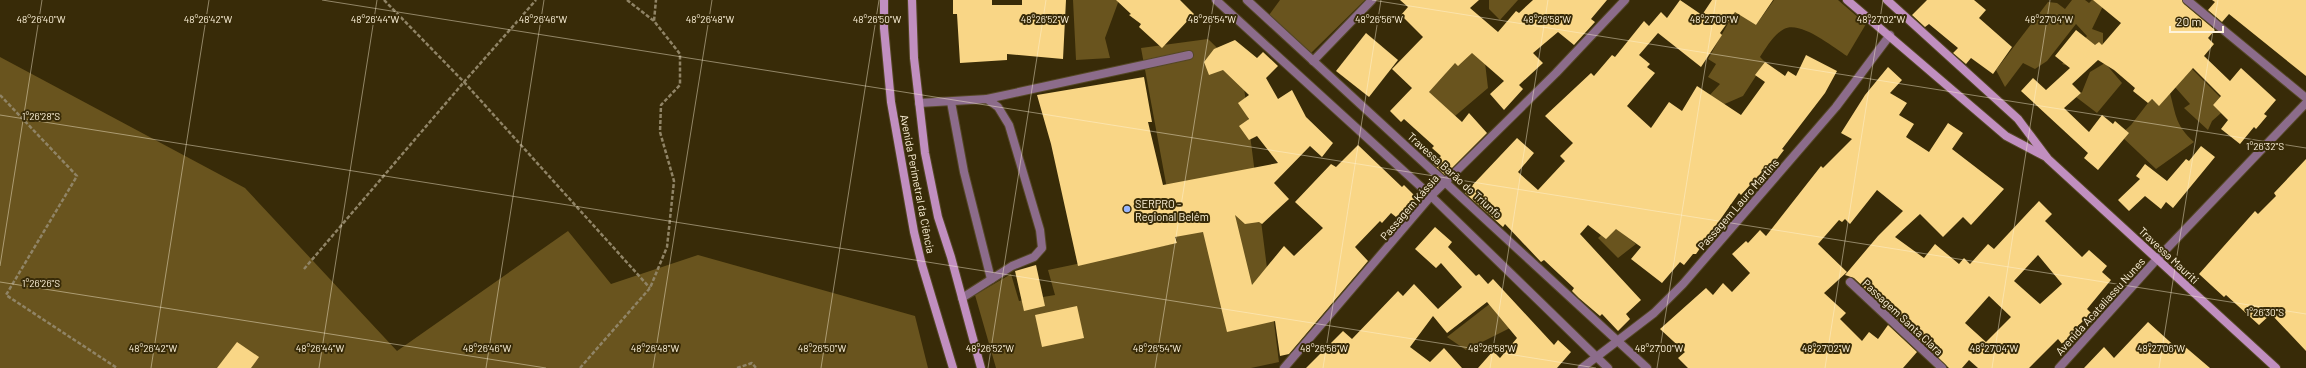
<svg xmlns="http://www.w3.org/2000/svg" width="2306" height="368" viewBox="0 0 2306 368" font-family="Barlow,sans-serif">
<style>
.green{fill:#69541e}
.building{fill:#f9d686;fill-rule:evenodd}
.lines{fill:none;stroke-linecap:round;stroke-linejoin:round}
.service-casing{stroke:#544725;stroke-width:10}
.minor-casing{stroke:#544725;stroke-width:10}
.tertiary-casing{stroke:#544725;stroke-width:10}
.secondary-casing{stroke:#544725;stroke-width:10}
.path{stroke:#908466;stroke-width:2.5;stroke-dasharray:4 2;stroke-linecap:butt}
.service{stroke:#8c6c8b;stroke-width:8}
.minor{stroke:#8c6c8b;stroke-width:8}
.tertiary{stroke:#8c6c8b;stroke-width:8}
.secondary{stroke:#c18fc0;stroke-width:8}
.ticks{fill:none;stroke:#fef3da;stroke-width:1;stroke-opacity:0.45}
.poi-dot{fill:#98b5fd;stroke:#382b08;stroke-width:1.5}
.labels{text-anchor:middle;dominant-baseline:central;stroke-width:4;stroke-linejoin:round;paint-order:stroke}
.street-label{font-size:11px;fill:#fef3da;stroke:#382b08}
.poi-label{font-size:11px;fill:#fef3da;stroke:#382b08;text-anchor:start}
.ticks-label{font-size:10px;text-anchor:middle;fill:#fef3da;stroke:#382b08;stroke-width:4;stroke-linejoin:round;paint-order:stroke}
</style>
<rect width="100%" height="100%" fill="#382b08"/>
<g class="green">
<path d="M1073,0h46l-14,38 5,20 -34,2z"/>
<path d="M1280,0h85l-54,53 -42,-38z"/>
<path d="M1489,0h29l-18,20 -11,-11z"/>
<path d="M1774,0h64l28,24 -19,32c-14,-9 -47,-36 -63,-27 -11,6 -18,19 -24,28l5,5 -22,34 -23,10 -12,-9 12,-13 -12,-7 8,-13 -8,-5 27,-48 21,14z"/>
<path d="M2072,0h13l4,3 3,-3h14l-14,29 11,4v12l-31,22 -10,-3 25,-28 -11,-12 -29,37 -12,8 -12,-6 -18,24 -9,-17 52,-68 9,1 8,6z"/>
<path d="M1208,39l34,33 37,290 -28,6h-255l-21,-73 36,-21 8,27 36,-6 -7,-25 129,-27 -36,-195z"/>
<path d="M1449,45l35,9 4,34 -33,28 -15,-13 -23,2 29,-32z"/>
<path d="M0,57l245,131 152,163 171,-120 43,53 87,-29 217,61 13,52h-928z"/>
<path d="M2105,63l17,20 -25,30 -21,-16 6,-5 8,-20z"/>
<path d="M2192,69l28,28 -7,8 8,8 -9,8 -4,9 -24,-22 6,-4 -15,-17z"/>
<path d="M2170,93c6,23 6,33 24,49l-38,27 -36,-34 11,-10 20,-26 8,6z"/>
<path d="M1603,218l33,26 -18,14 -20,-20 13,-12z"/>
<path d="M1496,299l24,24 -54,27 -19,-13z"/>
</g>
<g class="building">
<path d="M953,0h39v5h30v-5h44l-3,59 -56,-5v6l-47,3 -3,-49h-4z"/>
<path d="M1116,0h64l14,14 -32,34 -23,-21 2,-3 -12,-9 2,-1z"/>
<path d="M1400,0h79l-9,8 28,24 18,-21 3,2 14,-13h74l-16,19 4,3 -21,23 -16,-13 -25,21 10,10 -24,22 4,4 -19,21 -14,-16 14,-13 -32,-28 -14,13 -3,-3 -26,29 33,30 7,-9 18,20 -42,42 -12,-11 8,-8 -9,-8 2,-2 -30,-27 -3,3 -11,-11 22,-23 -20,-19 31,-32 -22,-22 7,-8z"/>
<path d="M1680,0l22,15 10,-15h61l-17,25 -21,-13 -15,21 2,2 -21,32 -43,-34 -19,22 11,9 -3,3 8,6 -28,33 24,22 18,-26 13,9 15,-25 44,29 24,-33 -10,-7 10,-13 20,14 3,-5 8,5 10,-21 31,16 -12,22 -43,56 2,1 -10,13 2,1 -8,12 -6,-4 -21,23 -2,-2 -43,61h-3l-9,11 -4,-3 -18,21 -31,-24 10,-12 -25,-18 -10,10 -18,-14 -8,9 61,66 -15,14 4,5 -12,12 -16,-17 -2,2 -21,-18 -7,-7 2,-3 -30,-28 -3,2 -36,-38 -2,3 -38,-34 52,-55 17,15 -16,19 20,18 27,-29 -5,-5 13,-13 -28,-27 46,-43 3,3 18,-21 3,2 29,-36 5,5 12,-14 6,6z"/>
<path d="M1927,0h47l12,10 -7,8 33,29 -19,27 -22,-16 -5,6 -13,-11 5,-5 -29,-24 -4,3 -13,-12z"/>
<path d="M2093,0h89l2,4 31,26 -7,8 6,6 -10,12 26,25 11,-13 35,32 -12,14 3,2 -11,13 -2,-2 -14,17 -19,-15 7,-9 -15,-15 8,-9 -28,-28 -34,38 -7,-7 -4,4 -15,-12 2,-3 -21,-18 -16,-10 -26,24 9,9 -17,15 25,24 13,-17 11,9 2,-3 14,12 -31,37 -14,-12 4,-5 -67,-62 12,-13 13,12 24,-22 -15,-12 21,-26 19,15 4,-3 3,3 19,-22z"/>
<path d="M2212,0h94v76l-77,-62 -7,8 -14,-12 7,-8z"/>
<path d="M1366,33l32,27 -29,37 -33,-26z"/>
<path d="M1235,40l22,18 6,-6 15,14 -12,12 12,21 14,-9 14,27 27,26 -11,14 -12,-11 -36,37 15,16 -27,25 -3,-2 -14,2 -10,-9 17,70 32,-39 10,10 29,-28 -28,-26 36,-38 5,3 22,-22 44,42 2,-2 13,13 -21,19 -5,-4 -9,10 -2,-2 -25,26 13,14 -79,93 -9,2 -5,-35 -48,11 -24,-100 -28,5 2,6 -99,23 -27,-122 -14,-49 107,-18 8,45h-4l15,63 115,-22 -21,-27 -8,4 -10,-14 10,-7 -11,-16 11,-8 -26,-25 -14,5 -5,-13 10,-13z"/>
<path d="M1888,67l14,13 -12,13 17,10 -8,12 15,9 -8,13 23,15 19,-29 15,10 -11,16 52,40 -33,36 -8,-8 -20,20 -23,-23 -25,23 29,21 11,-14 24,20 5,-6 6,6 18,-20 6,5 45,-48 13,13 -7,7 37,36 7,-7 18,16 -5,6 9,8 -24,29 4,4 -20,20 2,3 -10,9 -5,-6 -29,29h-51l-9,-8 -7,8h-13l-95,-90 -9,-3 33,-39 25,-25 -26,-21 -27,34 -5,-5 -3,3 -3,-2 -21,24 29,28 -23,21 22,20 -6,6 22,22 7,-9 9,7 10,-14 29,27 -14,16h-215l-10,-10 7,-6 -25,-23 46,-41 7,7 10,-12 9,9 18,-19 -18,-19 14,-13 2,2 12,-13 6,6 55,-70 2,2 29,-29 -11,-6 24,-38zM2038,255l24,29 -22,20 -26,-23zM1989,296l22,21 -25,25 -21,-19z"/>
<path d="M2201,146l14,11 -42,51 -7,-6 -5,7 -16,-13 -16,15 -11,-11 22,-21 -4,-3 9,-12 22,17 19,-22 3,2z"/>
<path d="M2306,159v192l-35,-37 -12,11 -33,-30 -2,2 -25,-23 56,-63 3,3 18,-18 -2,-3z"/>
<path d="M1435,227l17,15 -4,5 28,29 3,-2 9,10 5,-5 61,66 4,-5 13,12 -14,16h-79l15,-17 7,7 17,-20 -30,-36 -40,31 -14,-17 -23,31 20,15 14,-14 18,20h-156l37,-37 9,8 46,-48 5,5 11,-12 24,25 24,-22 -21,-24 -5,5 -21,-19z"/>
<path d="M1036,265l9,41 -21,5 -9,-40z"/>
<path d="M1077,306l7,32 -42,9 -7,-32z"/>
<path d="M2148,322l31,28 4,-5 27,23h-126l20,-21 10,11z"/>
<path d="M237,342l22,15 -8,11h-34z"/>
</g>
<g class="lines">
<g class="service-casing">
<g id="service">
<path d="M951,102l13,70 27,107"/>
<path d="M919,103l68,-4 11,8 11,18 31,105 2,18 -8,9 -22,9 -50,32"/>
</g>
</g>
<g class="minor-casing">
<g id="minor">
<path d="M2187,0l119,98"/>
<path d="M1313,61l59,-61"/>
<path d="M987,99l202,-44"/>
<path d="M1850,282l92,86"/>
<path d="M1284,368l147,-172 125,-123 69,-73"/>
<path d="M1582,368l72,-55 29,-29 153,-177 54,-72"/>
<path d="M2059,368l98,-109 149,-156"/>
</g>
</g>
<g class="tertiary-casing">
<g id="tertiary">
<path d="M1216,0l215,196 177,172"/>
<path d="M1247,0l400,368"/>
</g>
</g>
<g class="secondary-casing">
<g id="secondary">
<path d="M884,0v28l7,74 23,130 8,33 31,103"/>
<path d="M912,0l2,58 11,95 13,64 13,40 30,111"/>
<path d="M1847,0l159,136 40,21"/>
<path d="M1887,0l131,119 30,40 228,209"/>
</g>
</g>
<g class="path">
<path d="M384,0l80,82 72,-82"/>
<path d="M627,0l27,21"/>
<path d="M0,95l77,81 -71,119 111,73"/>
<path d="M304,269l160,-187 186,206"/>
<path d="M580,368l70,-80 17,-41 7,-66 -14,-49 1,-27 19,-20v-31l-26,-33 2,-21"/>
<path d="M737,368l15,-5 4,5"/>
</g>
<use href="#service" class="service"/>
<use href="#minor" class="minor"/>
<use href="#tertiary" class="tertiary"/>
<use href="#secondary" class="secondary"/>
</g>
<path class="ticks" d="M322,0l1984,314M1372,0l934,148M0,115l1596,253M0,266l42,-266M0,282l546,86M151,368l58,-368M319,368l58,-368M486,368l58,-368M653,368l59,-368M821,368l58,-368M988,368l58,-368M1155,368l59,-368M1323,368l58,-368M1490,368l58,-368M1657,368l59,-368M1825,368l58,-368M1992,368l58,-368M2159,368l59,-368"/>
<circle class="poi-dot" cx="1127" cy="209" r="4"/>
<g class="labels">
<g class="street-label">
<text transform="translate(1455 175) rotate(42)">Travessa Barão do Triunfo</text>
<text transform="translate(918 184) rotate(79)">Avenida Perimetral da Ciência</text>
<text transform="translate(1738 204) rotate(-49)">Passagem Lauro Martins</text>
<text transform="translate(1409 207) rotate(-49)">Passagem Kássia</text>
<text transform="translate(2169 255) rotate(43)">Travessa Mauriti</text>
<text transform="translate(2100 306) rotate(-48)">Avenida Acataliassu Nunes</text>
<text transform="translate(1903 317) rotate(43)">Passagem Santa Clara</text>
</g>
<g class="poi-label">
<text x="1135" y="203">SERPRO -<tspan x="1135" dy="13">Regional Belém</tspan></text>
</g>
</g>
<g class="ticks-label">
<text x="41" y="23">48°26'40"W</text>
<text x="208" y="23">48°26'42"W</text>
<text x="375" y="23">48°26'44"W</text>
<text x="543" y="23">48°26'46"W</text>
<text x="710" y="23">48°26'48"W</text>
<text x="877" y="23">48°26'50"W</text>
<text x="1045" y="23">48°26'52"W</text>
<text x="1212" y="23">48°26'54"W</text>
<text x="1379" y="23">48°26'56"W</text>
<text x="1547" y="23">48°26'58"W</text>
<text x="1714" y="23">48°27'00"W</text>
<text x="1881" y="23">48°27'02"W</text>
<text x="2049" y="23">48°27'04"W</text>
<text x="41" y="120">1°26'28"S</text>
<text x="2265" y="150">1°26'32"S</text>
<text x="41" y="287">1°26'26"S</text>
<text x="2265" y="316">1°26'30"S</text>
<text x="153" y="352">48°26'42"W</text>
<text x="320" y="352">48°26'44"W</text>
<text x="487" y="352">48°26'46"W</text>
<text x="655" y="352">48°26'48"W</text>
<text x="822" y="352">48°26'50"W</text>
<text x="990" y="352">48°26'52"W</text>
<text x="1157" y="352">48°26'54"W</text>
<text x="1324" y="352">48°26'56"W</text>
<text x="1492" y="352">48°26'58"W</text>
<text x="1659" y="352">48°27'00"W</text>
<text x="1826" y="352">48°27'02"W</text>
<text x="1994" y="352">48°27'04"W</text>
<text x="2161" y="352">48°27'06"W</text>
</g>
<path d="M2170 26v6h53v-6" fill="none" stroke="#fef3da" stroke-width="2"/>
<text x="2176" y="26" font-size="12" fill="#fef3da" stroke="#382b08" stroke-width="3" paint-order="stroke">20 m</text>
</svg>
